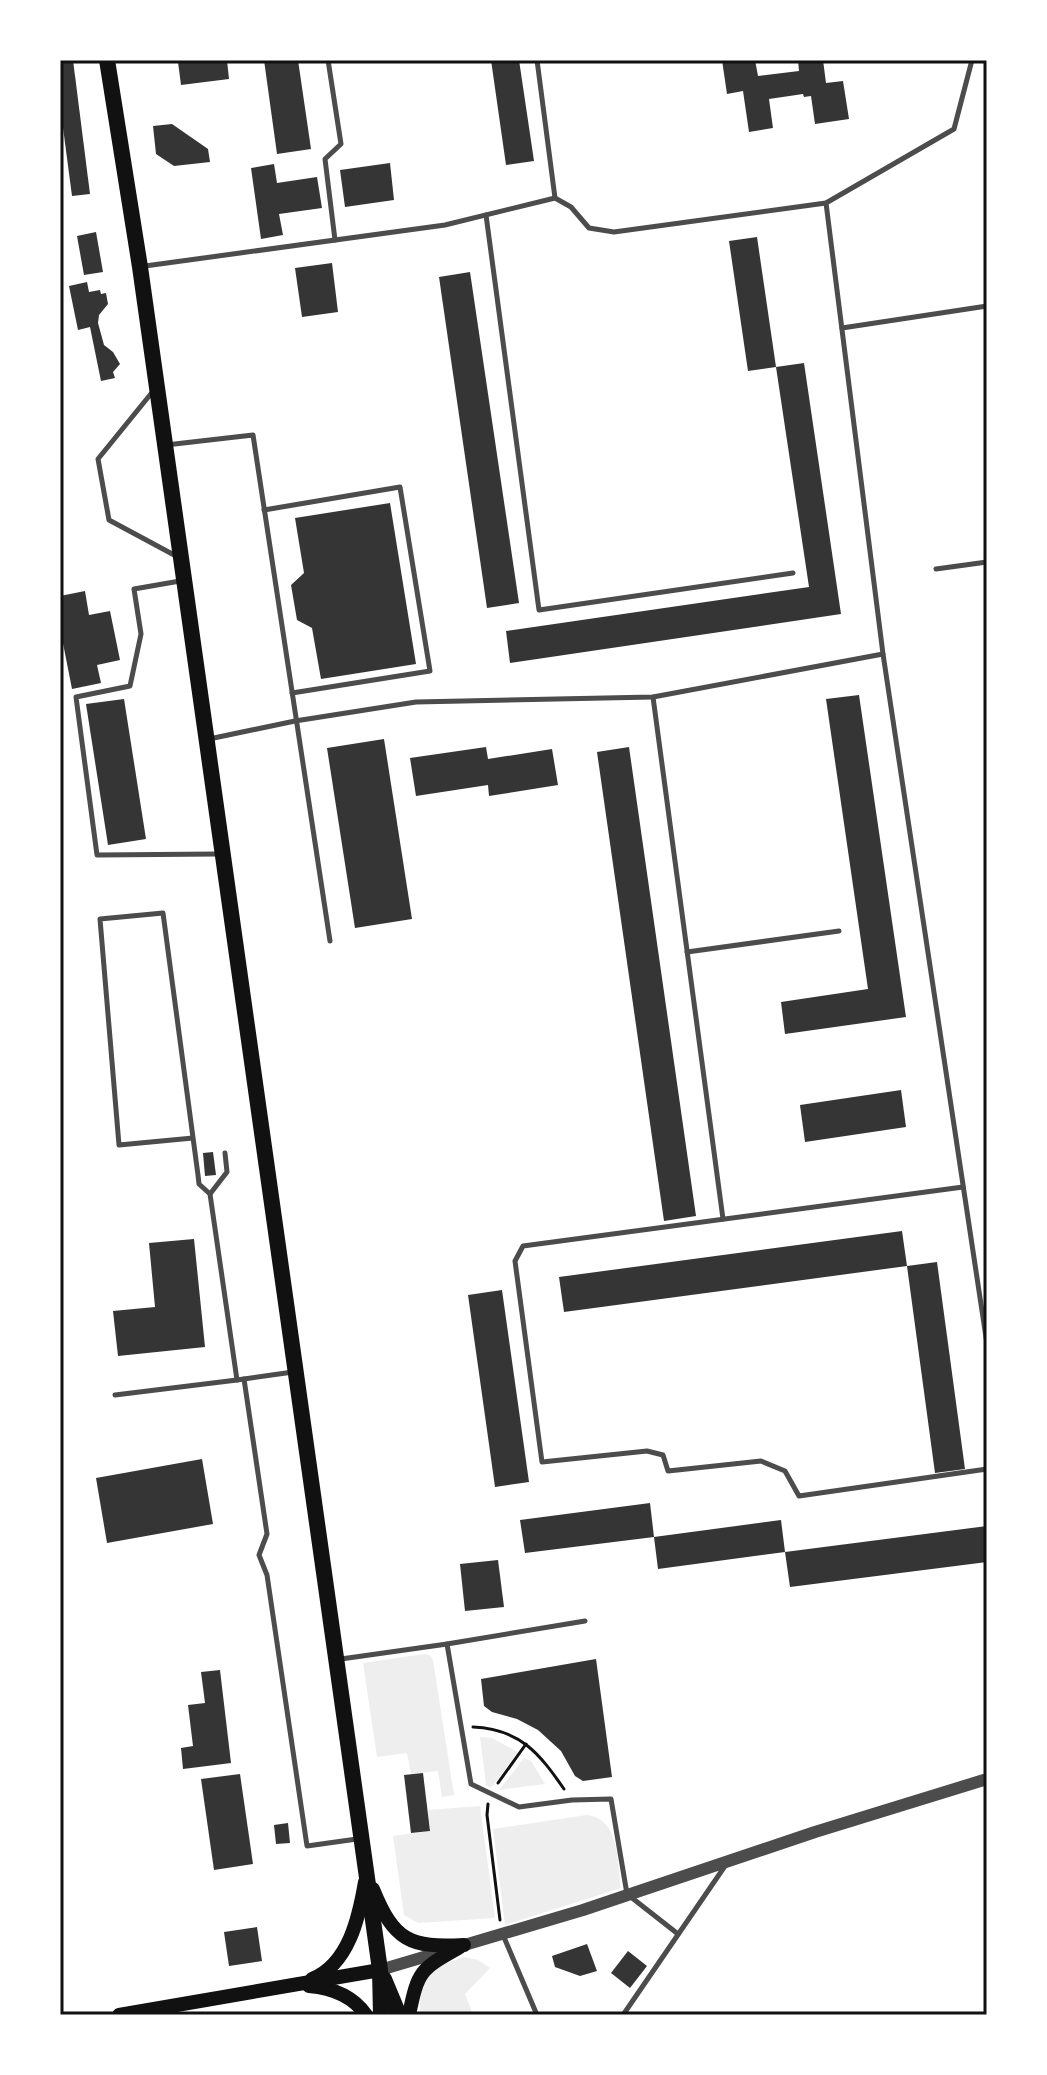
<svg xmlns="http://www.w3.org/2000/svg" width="1047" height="2075" viewBox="0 0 1047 2075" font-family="Helvetica,sans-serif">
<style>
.green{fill:#eee}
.building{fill:#353535}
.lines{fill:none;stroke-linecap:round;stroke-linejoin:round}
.path{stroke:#111;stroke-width:3}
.service{stroke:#4c4c4c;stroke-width:5}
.tertiary{stroke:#4c4c4c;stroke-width:12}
.secondary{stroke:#111;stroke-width:14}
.primary{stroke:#111;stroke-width:16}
.neatline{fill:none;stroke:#111;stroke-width:3}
</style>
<rect width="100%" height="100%" fill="#fff"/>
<g class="green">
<path d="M424,1654l6,1 3,5 21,135 -12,2 -4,-26 -27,3 -4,-21 -30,4 -14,-94z"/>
<path d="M480,1737l12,1 26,14 -27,36 -5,-3z"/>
<path d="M524,1758l7,3 14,23 -46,6z"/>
<path d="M480,1806l15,112 -77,5 -14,-8 -11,-79 37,-5 -2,-21z"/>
<path d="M587,1815c33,4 30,46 34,73l-116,37 -12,-96z"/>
<path d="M464,1957l14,3 12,8 -25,26 8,21h-53c-1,-37 9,-47 44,-58z"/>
</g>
<g class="building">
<path d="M60,60h13l17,134 -18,2 -12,-91z"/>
<path d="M195,60h32l2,19 -48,6 -3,-23z"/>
<path d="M264,60h34l13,89 -34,5z"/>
<path d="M491,60h28l15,101 -28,4z"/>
<path d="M722,60h33l3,16 41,-5 -1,-11h25l3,23 17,-2 6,38 -34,5 -4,-28 -7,1 -1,-3 -34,5 4,29 -24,4 -6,-41 -16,3z"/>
<path d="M172,124l36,25 2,13 -36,4 -18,-12 -3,-28z"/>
<path d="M390,163l4,37 -49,7 -5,-37z"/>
<path d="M274,164l3,19 40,-6 5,31 -43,6 4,21 -22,4 -10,-71z"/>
<path d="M96,232l7,40 -19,3 -7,-39z"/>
<path d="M757,237l19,130 -28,4 -19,-130z"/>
<path d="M332,263l6,49 -36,5 -7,-49z"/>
<path d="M470,272l49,331 -32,5 -48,-331z"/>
<path d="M87,282l2,10 11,-2 1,4 5,-1 2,11 -9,11 -1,8 6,22 9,7 7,12 -7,8 2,6 -14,3 -11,-54 -12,3 -9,-44z"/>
<path d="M804,363l37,251 -331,49 -4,-32 303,-44 -33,-220z"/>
<path d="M390,503l26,161 -95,15 -9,-51 -15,-8 -6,-35 13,-12 -9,-55z"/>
<path d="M85,591l4,24 21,-4 10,49 -23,5 4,18 -29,6 -12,-61v-32z"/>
<path d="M859,695l47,322 -121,17 -4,-32 87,-13 -42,-290z"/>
<path d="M124,699l22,140 -38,6 -22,-141z"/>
<path d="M384,739l28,180 -57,9 -28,-180z"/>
<path d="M486,747l2,12 64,-10 6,36 -69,11 -1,-11 -72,11 -6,-38z"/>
<path d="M629,747l67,469 -32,5 -67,-469z"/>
<path d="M901,1090l5,37 -101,15 -5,-37z"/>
<path d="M213,1152l3,23 -11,1 -2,-23z"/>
<path d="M902,1231l5,35 30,-4 28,207 -30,4 -28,-207 -343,46 -5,-35z"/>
<path d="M194,1239l11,108 -87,9 -5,-45 42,-4 -6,-64z"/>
<path d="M502,1290l27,192 -34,5 -27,-192z"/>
<path d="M202,1459l11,65 -106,19 -11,-65z"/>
<path d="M650,1503l4,34 -129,16 -5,-33z"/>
<path d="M781,1520l4,32 -127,17 -4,-32z"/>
<path d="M987,1526v36l-197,25 -5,-35z"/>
<path d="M498,1560l6,47 -39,4 -5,-47z"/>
<path d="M596,1659l16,118 -29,4 -8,-5 -14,-25 -23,-21 -21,-11 -25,-7 -8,-6 -3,-27z"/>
<path d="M220,1670l11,93 -48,6 -2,-21 12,-2 -5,-41 17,-2 -4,-31z"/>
<path d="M423,1773l7,58 -19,2 -7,-58z"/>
<path d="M240,1774l13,90 -39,6 -13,-91z"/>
<path d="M288,1823l2,20 -14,1 -2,-19z"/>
<path d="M257,1927l5,34 -33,5 -5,-34z"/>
<path d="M587,1944l10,27 -17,5 -25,-9 -3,-11z"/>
<path d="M628,1951l19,15 -17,22 -19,-15z"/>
</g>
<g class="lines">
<g class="path">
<path d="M473,1727c47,2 66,26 91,62"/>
<path d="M498,1783l28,-39"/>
<path d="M488,1804l-1,11 13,105"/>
</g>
<g class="service">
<path d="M328,60l13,84 -16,15 10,81"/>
<path d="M537,60l18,138"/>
<path d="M486,215l53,395 254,-37"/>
<path d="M145,266l300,-41 110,-27 16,9 18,21 25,4 212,-29 128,-74 18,-69"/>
<path d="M842,328l145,-22"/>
<path d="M154,390l-56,69 11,61 67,36"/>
<path d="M166,445l87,-10 77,506"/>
<path d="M264,510l136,-23 30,184 -138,22"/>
<path d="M936,569l51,-7"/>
<path d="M180,581l-46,8 7,45 -11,52 -54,11 21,158 121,-1"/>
<path d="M883,654l104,690"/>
<path d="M653,697l70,522"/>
<path d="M209,739l86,-18 121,-19 237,-5 230,-43 -57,-451"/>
<path d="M687,952l152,-21"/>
<path d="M193,1138l-74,7 -19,-226 63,-6 35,262 1,9 11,10 27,186 7,-1"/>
<path d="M963,1187l-440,59 -8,15 27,201 105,-11 16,4 5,16 93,-10 24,10 14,25 188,-27"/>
<path d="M210,1194l17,-22 -2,-19"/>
<path d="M293,1372l-49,7 23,155 -8,21 8,20 40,271 50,-7"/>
<path d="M115,1395l122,-15"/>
<path d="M585,1621l-138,23 24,140 48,23 53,-7 39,-1 16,95 51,40"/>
<path d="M341,1659l106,-15"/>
<path d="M503,1935l34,80"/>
<path d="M623,2015l102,-149"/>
</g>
<path class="tertiary" d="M380,1970l203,-60 232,-78 172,-53"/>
<g class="secondary">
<path d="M373,1889c21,52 37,59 91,56"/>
<path d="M312,1979c37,-15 47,-62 53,-97"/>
<path d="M309,1986c23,2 44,10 57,29"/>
<path d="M119,2015l261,-45"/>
<path d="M409,2015c9,-45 12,-46 51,-68"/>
</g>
<g class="primary">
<path d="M107,60l33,207 240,1703 1,45"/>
<path d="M384,1979l15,36"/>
</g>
</g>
<rect width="1047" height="2075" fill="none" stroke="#ffffff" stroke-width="124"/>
<rect x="62" y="62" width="923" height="1951" class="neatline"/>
</svg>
